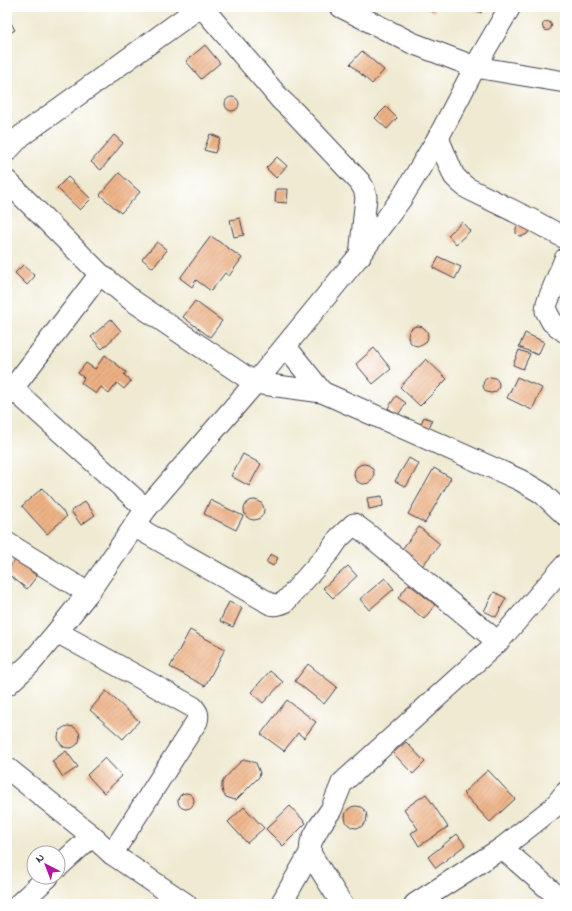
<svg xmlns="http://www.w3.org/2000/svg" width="572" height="911" viewBox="0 0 572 911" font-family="'Indie Flower',sans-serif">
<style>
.building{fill:url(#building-hatch)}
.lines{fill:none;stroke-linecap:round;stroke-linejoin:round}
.minor-casing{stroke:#414052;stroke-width:23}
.minor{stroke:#fff;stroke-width:21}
</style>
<defs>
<pattern id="building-hatch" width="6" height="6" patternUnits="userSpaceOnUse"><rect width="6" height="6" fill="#edb184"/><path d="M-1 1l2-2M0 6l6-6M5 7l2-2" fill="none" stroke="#cb9873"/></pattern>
</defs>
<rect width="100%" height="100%" fill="#fff"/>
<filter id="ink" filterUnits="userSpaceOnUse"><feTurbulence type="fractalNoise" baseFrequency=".025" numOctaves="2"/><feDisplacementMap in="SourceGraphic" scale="8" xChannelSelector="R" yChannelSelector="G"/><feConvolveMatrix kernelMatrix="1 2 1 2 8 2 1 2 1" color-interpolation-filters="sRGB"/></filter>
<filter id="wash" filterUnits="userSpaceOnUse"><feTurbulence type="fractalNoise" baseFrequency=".012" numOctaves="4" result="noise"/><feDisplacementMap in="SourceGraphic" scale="16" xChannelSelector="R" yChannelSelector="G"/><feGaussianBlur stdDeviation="0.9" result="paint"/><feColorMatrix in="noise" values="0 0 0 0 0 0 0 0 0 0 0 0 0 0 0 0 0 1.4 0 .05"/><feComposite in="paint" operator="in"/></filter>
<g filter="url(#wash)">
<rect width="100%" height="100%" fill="#efead1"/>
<g id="blocks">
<g class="building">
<path d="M423,7h13l-2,5z"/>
<path d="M447,7h14l-3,3h-6z"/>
<path d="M470,7h14l-3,6z"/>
<path d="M7,16l8,14 -8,5z"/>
<circle cx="547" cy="26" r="4.5"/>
<path d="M205,45l15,18 -19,16 -15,-18z"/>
<path d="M362,51l22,19 -12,14 -22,-20z"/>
<circle cx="232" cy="104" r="7"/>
<path d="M386,107l11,11 -10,11 -12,-11z"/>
<path d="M210,134l10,4 -5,15 -11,-3z"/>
<path d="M114,135l9,8 -22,27 -10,-8z"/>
<path d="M277,157l10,9 -11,12 -10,-10z"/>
<path d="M119,173l21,19 -19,21 -21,-18z"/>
<path d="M68,177l23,22 -11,11 -23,-22z"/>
<path d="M276,189h12l-1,14 -12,-1z"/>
<path d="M240,218l4,17 -10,2 -4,-17z"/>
<path d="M462,222l8,9 -14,13 -8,-9z"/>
<path d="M518,225l11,1v5l-2,3 -4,2h-4l-3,-3v-5z"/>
<path d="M211,236l31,22 -13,18 -4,-3 -14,18 -15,-11 -4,7 -12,-9z"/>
<path d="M157,242l10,8 -14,18 -11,-9z"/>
<path d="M439,257l22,10 -6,12 -22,-11z"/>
<path d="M23,265l12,11 -8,9 -12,-12z"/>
<path d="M195,301l27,20 -12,16 -27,-20z"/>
<path d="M111,319l10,12 -19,18 -11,-12z"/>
<circle cx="418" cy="336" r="10"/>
<path d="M525,333l19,9 -6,13 -19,-8z"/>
<path d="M374,348l17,21 -18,15 -17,-20z"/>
<path d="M519,350l11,4 -7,15 -10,-4z"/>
<path d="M105,355l21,17 -2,3 7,6 -7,8 -7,-6 -8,11 -8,-7 -5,7 -15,-11 3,-5 -6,-5 8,-10 9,6z"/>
<path d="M426,359l21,20 -27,27 -20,-19z"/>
<path d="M517,377l25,11 -10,22 -25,-12z"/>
<circle cx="491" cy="385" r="8"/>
<path d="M396,396l10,7 -8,12 -10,-7z"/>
<path d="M424,417l8,3 -4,11 -9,-3z"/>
<path d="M243,454l18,10 -12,22 -18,-10z"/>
<path d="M409,458l10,6 -13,23 -11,-6z"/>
<circle cx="364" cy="474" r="10"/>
<path d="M434,468l17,10 -26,45 -17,-9z"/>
<path d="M42,488l25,28 -20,18 -25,-28z"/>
<path d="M382,496l1,10 -14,3 -2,-11z"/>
<path d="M210,500l33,16 -7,14 -32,-16z"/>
<circle cx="254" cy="510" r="10"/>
<path d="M85,501l10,14 -14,10 -10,-14z"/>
<path d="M419,527l21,17 -18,22 -20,-17z"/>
<path d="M271,554l7,4 -5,8 -7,-4z"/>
<path d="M16,559l21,17 -10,13 -20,-16v-3z"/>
<path d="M348,566l9,10 -24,22 -10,-10z"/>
<path d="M385,578l9,11 -25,21 -9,-11z"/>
<path d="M409,584l26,21 -11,14 -26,-21z"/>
<path d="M494,592l12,6 -10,19 -12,-6z"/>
<path d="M229,602l13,6 -9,19 -13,-6z"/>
<path d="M190,630l35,19 -20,37 -35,-19z"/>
<path d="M308,664l29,23 -13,17 -29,-23z"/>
<path d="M270,671l13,11 -20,21 -12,-11z"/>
<path d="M106,691l33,30 -16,18 -33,-29z"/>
<path d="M287,700l29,22 -12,16 -6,-5 -14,18 -23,-17z"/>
<circle cx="69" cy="737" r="11"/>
<path d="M406,742l19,20 -12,12 -20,-21z"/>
<path d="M66,751l12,16 -15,10 -11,-16z"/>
<path d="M105,758l17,18 -18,17 -17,-18z"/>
<path d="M244,760h4l8,3 4,10 -1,4 -23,23 -4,-1 -6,-2 -3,-4 -1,-5v-5l2,-4 16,-17z"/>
<path d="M488,770l27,29 -25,23 -27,-29z"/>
<circle cx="186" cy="801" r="8"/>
<path d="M426,794l22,33 -29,19 -8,-13 7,-4 -14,-20z"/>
<path d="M290,806l16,17 -23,23 -17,-17z"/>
<circle cx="356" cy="817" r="11"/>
<path d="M244,807l20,21 -17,15 -19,-21z"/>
<path d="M457,834l8,11 -29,23 -8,-11z"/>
</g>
</g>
</g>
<g filter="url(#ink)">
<use href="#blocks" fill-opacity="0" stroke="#414052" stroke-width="1"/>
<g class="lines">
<g class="minor-casing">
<g id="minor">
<path d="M202,7l79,93 14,13 65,69 4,7 2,8 -6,59"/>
<path d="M341,7l71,36 63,24 90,15"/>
<path d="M438,138l16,38 7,7 6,5 65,32 33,18"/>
<path d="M7,151l14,-15 179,-129"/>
<path d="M7,181l93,93 33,27 122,82 67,9 198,88 22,13 23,22"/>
<path d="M565,259l-18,44 -1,8 6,11 13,10"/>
<path d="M286,347l36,45"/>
<path d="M13,389l133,120"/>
<path d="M7,396l93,-122"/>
<path d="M134,526l130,74c8,6 12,6 21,2l45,-51 9,-13 15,-14 16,12 128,106"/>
<path d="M7,543l81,50"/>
<path d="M57,632l136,75c4,5 6,7 4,14l-85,133"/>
<path d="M7,685l23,-21 27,-32 31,-39 58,-84 109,-126 104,-127 42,-57 8,-13 29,-48 37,-71 35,-60"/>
<path d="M7,768l85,68 20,18 74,50"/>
<path d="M502,848l63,55"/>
<path d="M58,867l34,-31"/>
<path d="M19,904l29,-27"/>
<path d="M281,904l29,-51"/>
<path d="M342,904l-32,-51 1,-11 8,-15 12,-17 11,-27 156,-141 67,-77"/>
<path d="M415,904l87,-56 52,-41 11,-14"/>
</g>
</g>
<use href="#minor" class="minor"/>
</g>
</g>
<rect width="572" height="911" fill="none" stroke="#fff" stroke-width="24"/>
<g transform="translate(46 865) rotate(318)"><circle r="19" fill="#ffffff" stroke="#a7a7b1"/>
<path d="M0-3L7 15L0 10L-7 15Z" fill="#b5179e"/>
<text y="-6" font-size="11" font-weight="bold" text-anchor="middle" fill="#22223b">N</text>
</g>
</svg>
